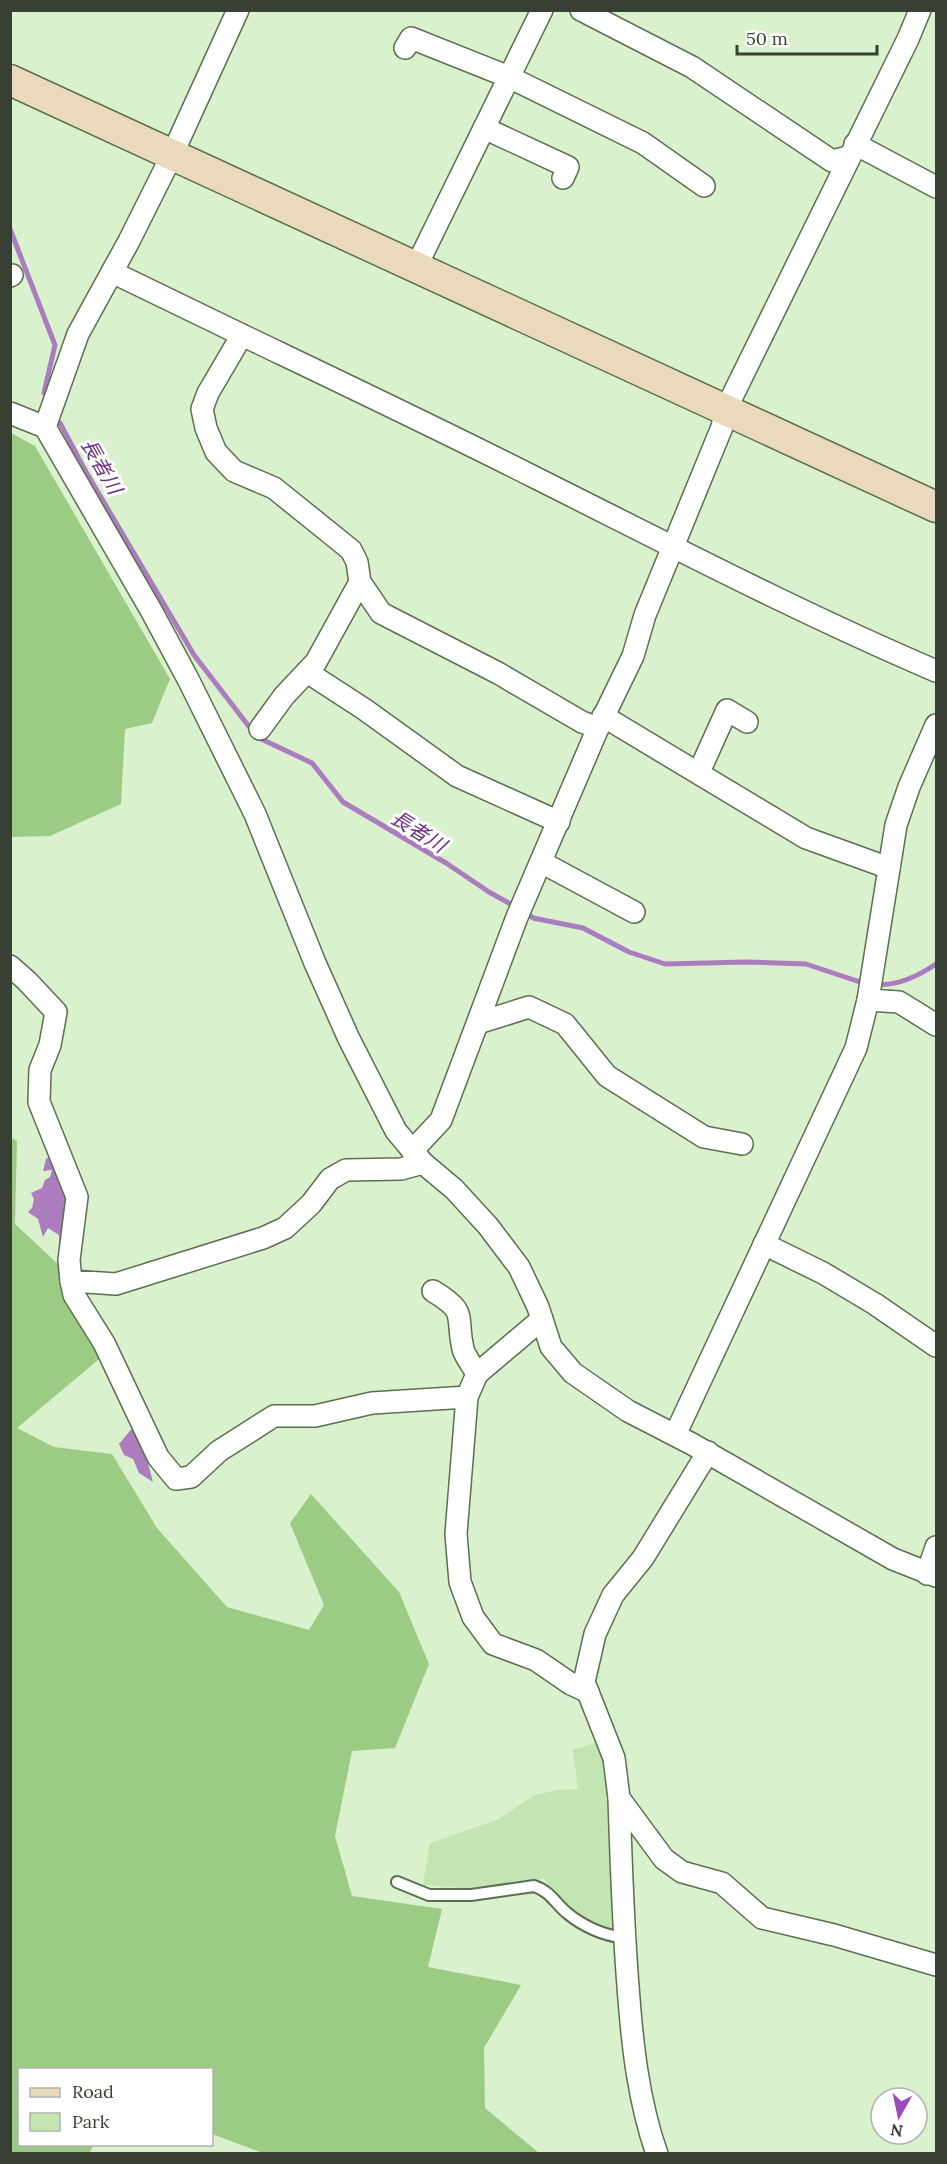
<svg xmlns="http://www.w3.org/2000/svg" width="947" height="2164" viewBox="0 0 947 2164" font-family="Lora,'Noto Sans JP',serif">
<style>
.green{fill:#c3e5b2}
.forest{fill:#9ccb84}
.water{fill:#ab7dbf}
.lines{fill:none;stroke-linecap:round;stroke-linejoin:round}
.stream{stroke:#ab7dbf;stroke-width:5}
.lane-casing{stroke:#5b7050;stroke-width:14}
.street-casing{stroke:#5b7050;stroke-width:24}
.secondary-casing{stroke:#5b7050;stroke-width:33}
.lane{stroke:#fff;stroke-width:10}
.street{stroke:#fff;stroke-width:21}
.secondary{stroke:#ead9bc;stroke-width:30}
.labels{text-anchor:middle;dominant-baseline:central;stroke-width:6;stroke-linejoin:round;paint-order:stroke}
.water-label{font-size:20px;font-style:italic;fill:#6a3181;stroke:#fff}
</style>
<rect width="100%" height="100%" fill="#d9f1cd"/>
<path class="green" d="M595,1743l10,19 12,172 -19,-4 -29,-22 -25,-29 -81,9 -40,-3 7,-42 69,-24 36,-24 23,-5 20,-1 -5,-39z"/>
<g class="forest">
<path d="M11,433l24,13 135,233 -18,44 -27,6 -4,75 -71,32 -39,1z"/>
<path d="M10,1137l7,4 -2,83 44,41 40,94 -82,69 37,19 58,7 45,74 70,79 82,23 15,-25 -34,-82 21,-29 88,98 30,72 -34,84 -43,3 -17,85 17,60 90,13 -14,58 93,18 -37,63 1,60 54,45h-276l-51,-19v-64h-192v74l73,1 -3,8h-79z"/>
</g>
<g class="water">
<path d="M50,1156l20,44 -7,46 -4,-4v-7l-11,-7 -5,9 -5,-18 -10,-7 4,-4 2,-9 -3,-6 11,-5 3,-8 5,-3 2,-7 -9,1 3,-12z"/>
<path d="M134,1426l10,22 9,34 -14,-9 -6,-14 -9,-4 -5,-11z"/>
</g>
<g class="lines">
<g class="stream">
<path d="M10,229l45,116 -11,48"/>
<path d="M60,423l26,49 108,183 63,82 55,26 31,39 103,61 43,29 27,15"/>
<path d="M525,912l8,6 50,10 46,24 36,12 81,-2 60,2 51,17 10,2"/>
<path d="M876,984c20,3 44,-9 60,-20"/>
</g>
<g class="lane-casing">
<path id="lane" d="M397,1882l32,13h42l63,-9c16,5 22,18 33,27 17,14 36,22 57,25"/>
</g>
<g class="street-casing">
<g id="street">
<path d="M581,10l111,57 140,94 16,-4"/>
<path d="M405,48l6,-10 98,39 134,66 61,43"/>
<path d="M484,128l84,39 -5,11"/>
<path d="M855,144l81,43"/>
<path d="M416,267l126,-257"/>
<path d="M112,272l130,63 -34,58 -6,16 4,19 10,24 18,19 40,17 77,62 6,12 3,20 21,31 117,60 84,49 16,6"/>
<path d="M10,276l2,-1"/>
<path d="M242,335c98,47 197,94 294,143 132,66 264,135 400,193"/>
<path d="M10,413l35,14 107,185 36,67 67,135 60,149 34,76 47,92 27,32 31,26 34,37 31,41 19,40 13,40 22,26 55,38 64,33 201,115 43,17"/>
<path d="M45,427l33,-93 51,-93 43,-86 66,-145"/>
<path d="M307,672l57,37 93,67 102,46"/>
<path d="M603,716l203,122 83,30"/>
<path d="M260,729l24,-33 32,-34 44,-80"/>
<path d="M699,772l28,-62 20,12"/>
<path d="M541,862l93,50"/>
<path d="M10,966l17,15 29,31 -6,33 -10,25 -1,32 38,95 -8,63 2,21 45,3 147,-46 22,-10 26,-24 19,-25 16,-9 55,-1 22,-6"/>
<path d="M868,1000l31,2 37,23"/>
<path d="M478,1023l51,-16 36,17 42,52 97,61 38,7"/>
<path d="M412,1151l29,-31 76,-203 81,-189 35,-72 12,-41 77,-188 4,-18 182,-370 12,-29"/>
<path d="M764,1244l59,29 52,31 61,42"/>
<path d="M71,1281l3,14 30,48 54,114 18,22 15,-2 28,-26 55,-35h41l57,-13 95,-6"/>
<path d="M433,1291c36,22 22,23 30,58 2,8 10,17 14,25"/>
<path d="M542,1319l-65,55 -10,23 -11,137 4,48 13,35 20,27 43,16 35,24 17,8"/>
<path d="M675,1435l181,-387 12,-48 28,-175 13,-38 27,-62"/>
<path d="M708,1452l-65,106 -30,37 -18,39 -11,48 30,76 5,40 45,61 18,13 40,11 40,35 72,17 102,30"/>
<path d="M927,1574l9,-27"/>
<path d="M619,1798c2,63 4,126 9,188 4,56 10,114 29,168"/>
</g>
</g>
<g class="secondary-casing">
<path id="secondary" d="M10,80l926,427"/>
</g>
<use href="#lane" class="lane"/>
<use href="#street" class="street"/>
<use href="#secondary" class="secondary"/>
</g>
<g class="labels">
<g class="water-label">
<text transform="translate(102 466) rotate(60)">長者川</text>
<text transform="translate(419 831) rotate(32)">長者川</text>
</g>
</g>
<rect width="947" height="2164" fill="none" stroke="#374032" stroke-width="24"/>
<rect x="18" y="2068" width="195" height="78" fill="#ffffff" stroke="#afb3ad" stroke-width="1.5"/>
<rect x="30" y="2088" width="30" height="9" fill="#ead9bc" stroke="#afb3ad" stroke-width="1.5"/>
<text x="72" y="2098" font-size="18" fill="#374032">Road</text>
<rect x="30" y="2113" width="30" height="18" fill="#c3e5b2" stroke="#afb3ad" stroke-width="1.5"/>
<text x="72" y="2128" font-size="18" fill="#374032">Park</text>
<g transform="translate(899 2116) rotate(189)"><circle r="28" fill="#ffffff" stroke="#afb3ad" stroke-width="1.5"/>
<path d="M0-4.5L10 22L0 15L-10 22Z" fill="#9c4bbb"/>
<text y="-9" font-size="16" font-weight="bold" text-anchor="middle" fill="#374032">N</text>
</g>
<path d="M737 45v9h140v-9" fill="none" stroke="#374032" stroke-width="3"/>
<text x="746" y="45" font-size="18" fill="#374032" stroke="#ffffff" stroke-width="4.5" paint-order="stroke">50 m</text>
</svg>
